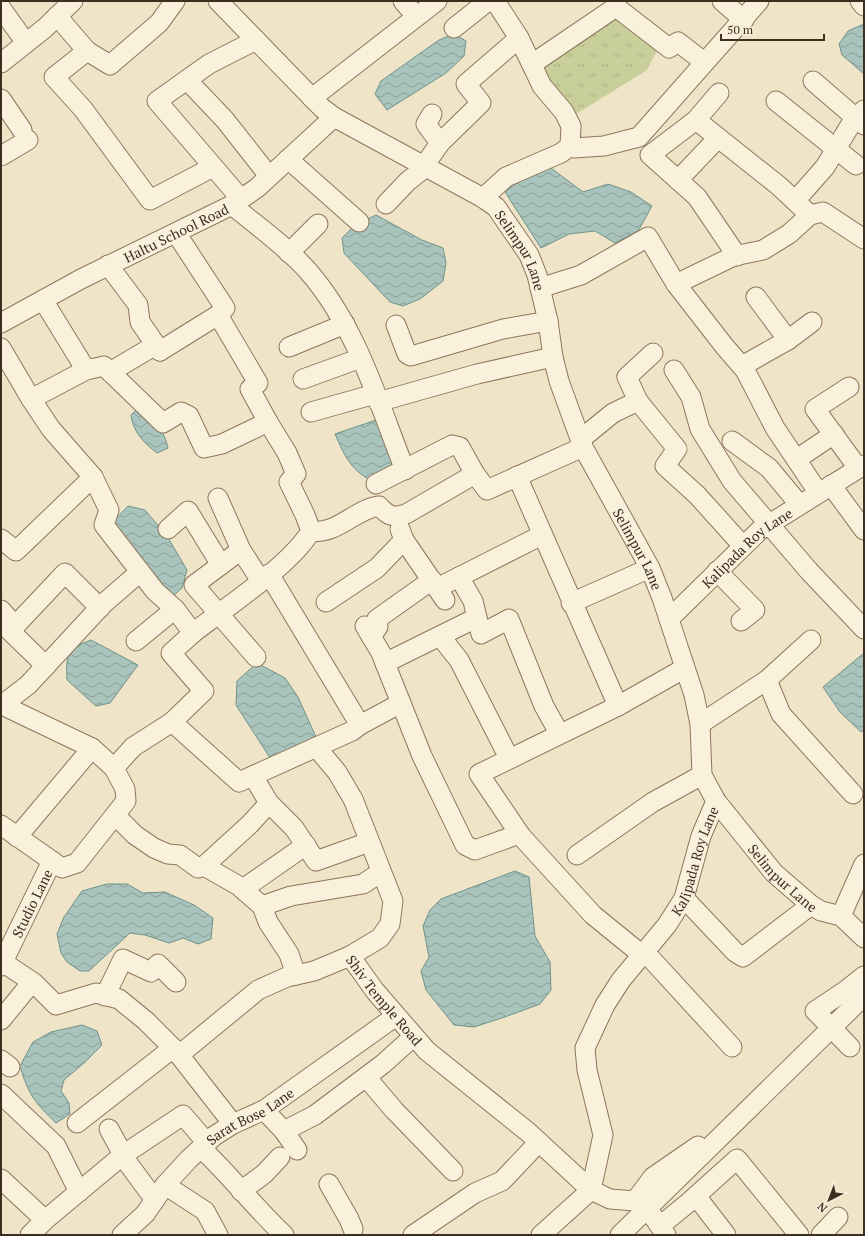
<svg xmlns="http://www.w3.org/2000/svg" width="865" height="1236" viewBox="0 0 865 1236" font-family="'PT Serif',serif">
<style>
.park{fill:url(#park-tufts)}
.water{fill:url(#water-waves);stroke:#6f938a}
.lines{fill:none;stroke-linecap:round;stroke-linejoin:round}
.minor-casing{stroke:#8d765c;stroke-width:21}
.minor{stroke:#faf1dc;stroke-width:19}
.labels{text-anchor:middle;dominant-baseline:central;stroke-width:3;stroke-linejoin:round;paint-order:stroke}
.street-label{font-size:14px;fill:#3d2e20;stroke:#f7eed8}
</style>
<defs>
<pattern id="park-tufts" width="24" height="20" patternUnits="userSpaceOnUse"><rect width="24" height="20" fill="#c9cf9b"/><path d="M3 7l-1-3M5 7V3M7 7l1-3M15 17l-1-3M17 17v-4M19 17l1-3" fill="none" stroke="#aeb285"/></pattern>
<pattern id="water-waves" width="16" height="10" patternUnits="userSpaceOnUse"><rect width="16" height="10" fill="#a9c4bc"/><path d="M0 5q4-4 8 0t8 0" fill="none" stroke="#8ba098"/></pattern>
</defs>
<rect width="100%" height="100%" fill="#f0e4c8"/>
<path class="park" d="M614,12l46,33 -13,25 -74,46 -37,-50z"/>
<g class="water">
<path d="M864,24v50l-22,-19 -3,-11 9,-13z"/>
<path d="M454,34l12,7 -2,15 -18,17 -59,37 -12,-16 6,-13 58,-41z"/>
<path d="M547,165l36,27 25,-8 23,8 21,14 -14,25 -23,12 -20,-12 -26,3 -28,14 -36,-56 24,-18z"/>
<path d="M376,215l46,25 21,8 3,15 -3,18 -23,18 -17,7 -13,-4 -46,-49 -2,-15 13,-13z"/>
<path d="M137,409c17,8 27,21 31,39l-11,5c-13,-10 -24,-21 -26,-38z"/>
<path d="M379,419l19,51 -23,13c-24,-13 -29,-24 -40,-49z"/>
<path d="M128,506l17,4 22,26 20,34 -5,18 -10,9 -62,-72z"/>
<path d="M91,640l47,25 -28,38 -14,3 -29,-26c-1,-24 -1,-31 24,-40z"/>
<path d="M864,653v77l-3,2 -21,-20 -17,-25z"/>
<path d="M257,663l28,15 13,19 18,40 -44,24 -36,-56 1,-24z"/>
<path d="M515,871l14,6 6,59 15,26 1,28 -11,14 -35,13 -31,10 -20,-2 -28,-35 -5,-19 8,-14 -6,-31 7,-16 11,-11z"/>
<path d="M107,884h20l16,9 22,-1 29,13 19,13 -2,21 -13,5 -15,-6 -14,5 -24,-8 -15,-2 -41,38h-9l-13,-9 -6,-9 -4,-19 7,-17 18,-26z"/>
<path d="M82,1025l15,6 5,14 -18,18 -20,17 -3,11 8,12 1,11 -14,9c-21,-20 -28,-29 -36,-57l13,-24 18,-10z"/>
</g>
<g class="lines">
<g class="minor-casing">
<g id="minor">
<path id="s1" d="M218,1l104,107 12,9 149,81 13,9 33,48 8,20 11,46 5,36 6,24 24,66 67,121 12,30 32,97 6,29 2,51 14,26 58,72 37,32 10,6 20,5 23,22"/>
<path d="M403,1l13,15"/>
<path d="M722,1l22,19"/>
<path d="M860,1l4,5"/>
<path d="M1,8l25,35"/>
<path d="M57,16l30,35 -33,26 29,32 67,91 63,-33"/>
<path d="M454,28l34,-27"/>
<path d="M87,51l23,14 49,-42 16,-22"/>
<path d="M1,63l44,-35 28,-27"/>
<path d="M532,64l84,-57 53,41 9,-6 26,20"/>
<path d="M188,81l37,39 44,56"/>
<path d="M813,81l51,44"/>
<path d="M719,93l-23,27 -46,35 47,42 40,59"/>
<path d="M312,98l125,-97"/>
<path d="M1,99l21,31"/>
<path d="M776,101l80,64"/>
<path d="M432,114l-6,10 14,19"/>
<path d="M696,120l83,66 31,29"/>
<path d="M570,146l4,2 30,-2 35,-9 120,-136"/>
<path d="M1,156l27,-16"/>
<path d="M288,159l71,63"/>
<path d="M424,166l16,-23 41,-40 -15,-19 53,-46"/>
<path d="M678,180l40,-42"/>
<path d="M483,198l23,-21 55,-24 9,-7 1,-20 -7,-14 -22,-26 -23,-48 -24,-37"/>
<path d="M241,199l-84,-98 52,-37 47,-24"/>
<path d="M795,201l30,-34 26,-43 13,-14"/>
<path d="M386,204l22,-23 18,-14"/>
<path d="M232,205c25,21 55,42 76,66 49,56 70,131 97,199"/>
<path d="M176,233l49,75 -7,7 40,68 -8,6 18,33"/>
<path d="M289,253l29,-29"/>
<path d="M108,265l30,40 2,17 20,29"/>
<path d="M676,284l58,-28 29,-6 26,-16 21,-19 13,-3 41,27"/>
<path d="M540,288l41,-13 67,-38 28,47 49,63 20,23 30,58 43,64"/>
<path d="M756,297l32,43"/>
<path id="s2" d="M1,323l80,-44 151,-74 25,-17 77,-71"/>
<path d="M396,325l11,29 4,2 92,-27 45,-8"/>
<path d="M289,347l56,-23"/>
<path d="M1,348l30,51 20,30 42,48 16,33 -5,15 51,66 20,18 18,24c33,-26 97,-67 118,-102l-6,-16 -16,-33 7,-8 -9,-21 -19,-31 -46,22 -18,4 -15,-32 -8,-4 -18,11 -59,-57 -18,4 -43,-70"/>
<path d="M653,353l-26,24 11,24 39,48 -12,17 32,29 46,51"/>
<path d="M742,366l46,-26 24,-18"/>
<path d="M674,370l17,27 9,32 32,52 77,90 55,58"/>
<path d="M110,372l44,-26 6,5 58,-36"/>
<path d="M303,379l58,-21"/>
<path d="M849,387l-34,22 43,59"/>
<path d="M31,399l55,-29"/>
<path d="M378,402l99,-28 76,-17"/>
<path d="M311,412l64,-18"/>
<path d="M581,439l32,-26 25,-12"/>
<path d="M732,441l37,27 30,36"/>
<path d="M797,459l37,-25"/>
<path d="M517,476l101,230"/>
<path d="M376,484l76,-39 8,2 15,27"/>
<path d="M831,485l33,45"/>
<path d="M218,498l23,52 20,31"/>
<path d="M168,529l20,-18 33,54"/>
<path d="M400,529l4,11 41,60"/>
<path d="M311,531c26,4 44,-22 68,-25 9,10 14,12 27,8l69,-40 12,16 96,-43"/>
<path d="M1,539l15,12 77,-74"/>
<path d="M241,550l-47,35 62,72"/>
<path d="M717,571l38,39 -14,11"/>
<path d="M459,577l14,24 8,33 28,-15 35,87 15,27"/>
<path d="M437,588l105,-53"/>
<path d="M326,602l51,-34 27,-28"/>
<path d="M571,603l79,-35"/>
<path d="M1,610l14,16 50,-53 35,35"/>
<path id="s3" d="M669,619l91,-89 104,-65"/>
<path d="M15,626l-5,5 36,35"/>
<path d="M365,626l16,27 41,103 43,89 10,5 44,-16"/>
<path d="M371,636l7,-9 -1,-8 55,-39"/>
<path d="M440,636l19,24 50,98"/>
<path d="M136,641l39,-32"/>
<path d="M385,663l91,-45"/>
<path d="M767,680l14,34 72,80"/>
<path d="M172,722l32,-31 -33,-38 22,-20"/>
<path d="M700,724l67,-44 44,-40"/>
<path d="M360,725l41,-22"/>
<path id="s4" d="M316,747l21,25 16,27 40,102 -3,23 -10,14 -30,18 25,35 52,60 101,81 63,58 19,9 25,2 17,14 14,20"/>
<path d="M114,768l-22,-20 -90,-43 26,-20 75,-81 37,-32"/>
<path d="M253,776l16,27 25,25 22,33 53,-19"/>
<path d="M116,816l19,19 19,13 14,6 12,1 18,13 6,-2 35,20 23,20 6,16 21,32 7,21"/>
<path d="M1,825l61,43 15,-5 49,-62 -1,-12 -11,-21 19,-21 39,-25 67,60 113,-51 8,-6 -91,-151"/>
<path d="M17,837l75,-89"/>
<path d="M577,855l76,-53 49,-27"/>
<path d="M204,866l46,-42 19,-21"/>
<path d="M243,889l63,-44"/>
<path d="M684,898l51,54 8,5 68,-52"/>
<path d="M262,906l29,-10 72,-12 18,-12"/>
<path d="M841,916l23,-52"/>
<path d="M644,951l88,96"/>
<path d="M641,954l-48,-39 -72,-79 -42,-62 139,-68 67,-38"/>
<path d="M4,963l30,20 22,22 40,-12 23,6 27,22 30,30 57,73"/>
<path id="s5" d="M1,966l51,-105"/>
<path d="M105,996l18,-37 28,13 7,-8 18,18"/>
<path d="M1,1020l31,-38"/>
<path d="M850,1047l-35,-36 30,-20 19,-15"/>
<path d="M179,1055l79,-65 29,-13 27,-6 36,-15"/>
<path d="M1,1060l9,7"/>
<path d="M366,1077l28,33 59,61"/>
<path d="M1,1094l55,52 23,46"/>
<path d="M264,1110l20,21 13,19"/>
<path d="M77,1123l96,-75"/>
<path d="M109,1129l18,33 28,38"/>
<path d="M284,1131l31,-16 68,-51 31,-28"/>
<path d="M201,1148c30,28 53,59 83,87"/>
<path d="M1,1179l44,41 -15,15"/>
<path d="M329,1184l20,35 4,10"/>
<path d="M165,1185l40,26 13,24"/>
<path d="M241,1191l23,-17 16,-17"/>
<path d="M696,1196l30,39"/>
<path d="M635,1201l18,-24 45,-31"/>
<path d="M45,1220l78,-65 60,-40 24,28"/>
<path d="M660,1226l28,-23 49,-44 62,76"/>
<path id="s6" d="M122,1235l23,-21 20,-29 24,-26 25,-23 19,-12 31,-14 132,-94"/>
<path d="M413,1235l62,-42 27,-12 37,-39"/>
<path id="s7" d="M541,1235l50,-45 12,-55 -16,-65 -2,-22 20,-43 16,-25 46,-55 17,-27 17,-62 15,-35"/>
<path d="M620,1235l244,-239"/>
<path d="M821,1235l17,-18"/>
</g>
</g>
<use href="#minor" class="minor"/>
</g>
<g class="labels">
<g class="street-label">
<text stroke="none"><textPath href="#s2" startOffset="197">Haltu School Road</textPath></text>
<text stroke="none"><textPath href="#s1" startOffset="400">Selimpur Lane</textPath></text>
<text stroke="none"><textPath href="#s3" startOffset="106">Kalipada Roy Lane</textPath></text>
<text stroke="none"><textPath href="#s1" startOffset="724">Selimpur Lane</textPath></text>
<text stroke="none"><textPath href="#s7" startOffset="432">Kalipada Roy Lane</textPath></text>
<text stroke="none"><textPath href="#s1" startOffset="1093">Selimpur Lane</textPath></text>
<text stroke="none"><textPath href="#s5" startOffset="70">Studio Lane</textPath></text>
<text stroke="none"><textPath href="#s4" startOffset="305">Shiv Temple Road</textPath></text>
<text stroke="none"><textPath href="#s6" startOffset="177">Sarat Bose Lane</textPath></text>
</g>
</g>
<rect width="865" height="1236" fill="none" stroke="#3d2e20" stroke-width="4"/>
<g transform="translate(829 1200) rotate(222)" stroke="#f7eed8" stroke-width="3" paint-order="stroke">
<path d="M0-3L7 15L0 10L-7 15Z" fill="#3d2e20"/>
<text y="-6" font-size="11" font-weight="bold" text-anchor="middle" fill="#3d2e20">N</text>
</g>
<path d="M721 34v6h103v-6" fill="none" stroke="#3d2e20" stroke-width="2"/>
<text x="727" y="34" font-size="12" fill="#3d2e20" stroke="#f7eed8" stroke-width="3" paint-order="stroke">50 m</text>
</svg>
